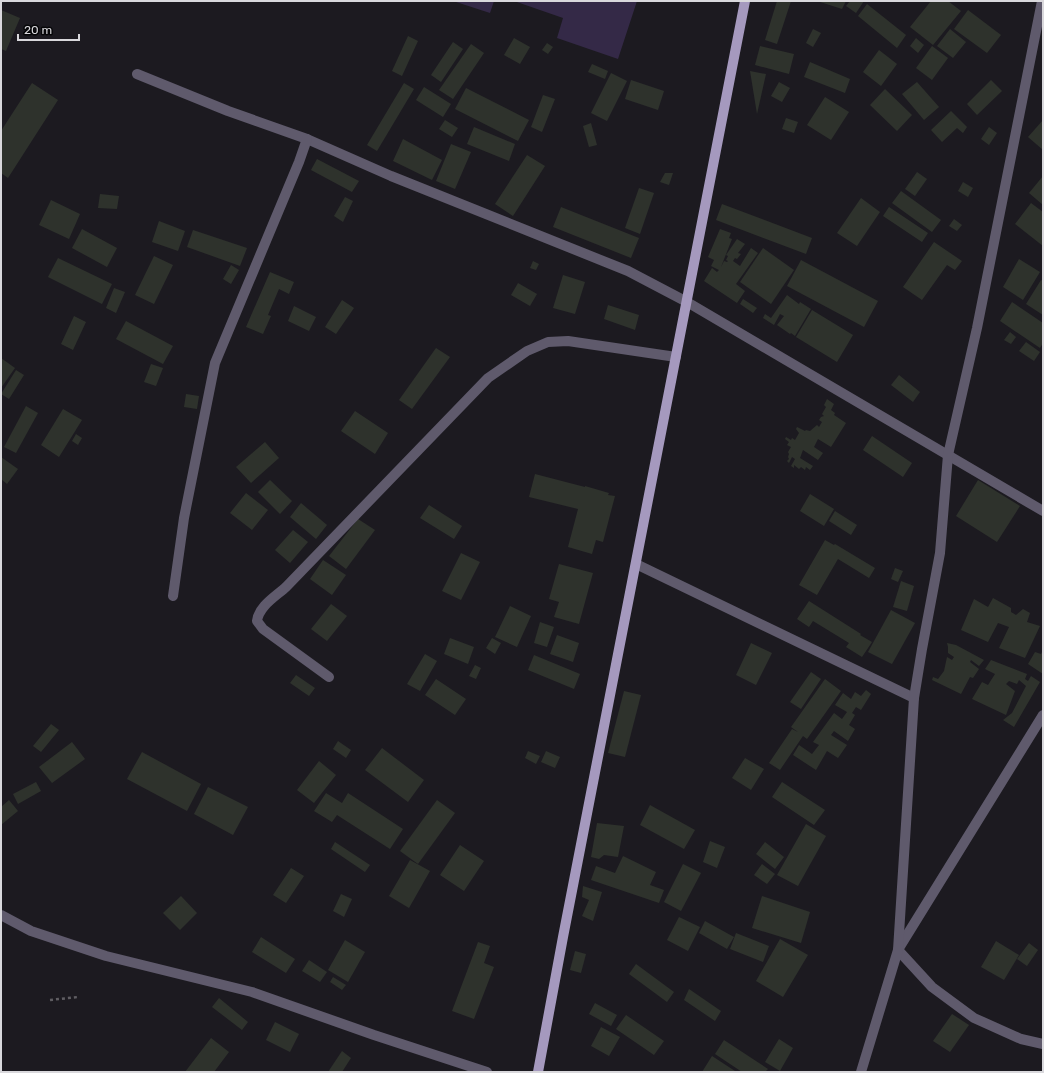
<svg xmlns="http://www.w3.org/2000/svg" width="1044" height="1073" viewBox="0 0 1044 1073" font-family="Rubik,sans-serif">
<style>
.green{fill:#342947}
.building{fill:#2e322c}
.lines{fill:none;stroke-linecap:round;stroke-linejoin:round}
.path{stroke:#5f5d62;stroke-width:2.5;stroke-dasharray:3 3;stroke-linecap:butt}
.street{stroke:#5f5a6c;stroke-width:10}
.primary{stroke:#a599be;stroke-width:10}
</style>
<rect width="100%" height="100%" fill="#1c1a20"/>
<g class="green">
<path d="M453,1h41l-4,12z"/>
<path d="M514,1h123l-19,58 -61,-21 6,-20z"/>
</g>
<g class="building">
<path d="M777,1h14l-14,43 -12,-4z"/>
<path d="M817,1h29l-4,8z"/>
<path d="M850,1h14l-8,12 -10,-7z"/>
<path d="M931,1h17l13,10 -28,34 -23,-18z"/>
<path d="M867,4l39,31 -9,13 -39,-32z"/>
<path d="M1,10l19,8 -14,33 -5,-2z"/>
<path d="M968,10l33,25 -14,18 -33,-24z"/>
<path d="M813,29l8,4 -8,14 -7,-4z"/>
<path d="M950,29l16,13 -13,16 -16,-12z"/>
<path d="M408,36l10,5 -16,35 -10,-5z"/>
<path d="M514,38l16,9 -10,17 -16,-9z"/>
<path d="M916,38l8,7 -6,8 -8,-7z"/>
<path d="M453,42l10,7 -22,33 -10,-7z"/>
<path d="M547,43l6,4 -5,7 -6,-4z"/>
<path d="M471,44l13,9 -31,46 -14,-9z"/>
<path d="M760,46l34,8 -5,20 -34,-9z"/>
<path d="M932,46l16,12 -16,22 -16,-12z"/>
<path d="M879,50l18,14 -16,22 -18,-14z"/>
<path d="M810,62l40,17 -5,14 -41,-16z"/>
<path d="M592,64l16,7 -3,8 -17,-7z"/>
<path d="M750,71l16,3 -9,40z"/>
<path d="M611,73l16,8 -20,40 -16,-8z"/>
<path d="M631,80l33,11 -6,19 -33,-11z"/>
<path d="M991,80l11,11 -25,24 -10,-11z"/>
<path d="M779,82l11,6 -8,14 -11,-6z"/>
<path d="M917,82l22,25 -15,13 -22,-26z"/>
<path d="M32,83l26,17 -50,78 -7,-5v-42z"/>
<path d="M404,83l10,6 -37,62 -10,-6z"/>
<path d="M424,87l27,17 -8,13 -27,-17z"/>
<path d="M466,88l63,32 -11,21 -63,-32z"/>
<path d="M885,89l27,26 -15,16 -27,-26z"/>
<path d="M543,95l12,4 -13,33 -11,-5z"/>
<path d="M825,97l24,15 -18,28 -24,-15z"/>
<path d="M951,111l16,16 -4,6 -6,-5 -15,14 -11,-12z"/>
<path d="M786,118l12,4 -4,11 -12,-4z"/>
<path d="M445,120l13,8 -6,9 -13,-8z"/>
<path d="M1043,120v30l-15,-13z"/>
<path d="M591,123l6,22 -8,2 -6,-21z"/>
<path d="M474,127l41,17 -6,17 -42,-17z"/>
<path d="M989,127l8,6 -8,12 -8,-6z"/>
<path d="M403,139l39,21 -10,20 -39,-19z"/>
<path d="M451,144l20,8 -16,37 -19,-8z"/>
<path d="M527,155l18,11 -32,50 -18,-12z"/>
<path d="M317,159l42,22 -7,11 -41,-22z"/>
<path d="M917,172l10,7 -12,17 -10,-7z"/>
<path d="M665,173h8l-4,12 -9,-3z"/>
<path d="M1043,176v29l-14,-12z"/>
<path d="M963,182l10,6 -5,9 -10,-6z"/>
<path d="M639,188l15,5 -14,41 -15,-6z"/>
<path d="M901,191l40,29 -9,12 -40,-29z"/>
<path d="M100,194l19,2 -2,13 -19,-1z"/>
<path d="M345,197l8,4 -10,21 -9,-6z"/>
<path d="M861,198l19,14 -23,34 -20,-13z"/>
<path d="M51,200l29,14 -11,25 -30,-14z"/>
<path d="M1031,203l12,9v34l-28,-22z"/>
<path d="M722,204l90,34 -6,16 -90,-34z"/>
<path d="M561,207l78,31 -8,20 -78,-31z"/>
<path d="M889,207l39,26 -6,9 -39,-26z"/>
<path d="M954,219l8,6 -5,6 -8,-5z"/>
<path d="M159,221l26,10 -7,20 -26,-9z"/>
<path d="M82,229l35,19 -10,19 -35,-19z"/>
<path d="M720,229l11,4 -2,5 3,1 -11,28 3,-6 3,1 1,-1 -2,-1 2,-4 -2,-1 11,-16 8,5 -7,9 3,1 -4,5 -2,-1 -2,3 7,5 11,-18 7,5 -22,31 9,7 -8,12 -33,-22 8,-13 5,4 2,-2 -8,-4 3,-6 -6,-3z"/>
<path d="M193,230l54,18 -7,18 -53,-19z"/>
<path d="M934,242l28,19 -7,9 -8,-5 -25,35 -19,-13z"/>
<path d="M763,248l31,22 -23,34 -31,-22z"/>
<path d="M154,256l19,9 -19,39 -19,-9z"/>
<path d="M58,258l54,26 -10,20 -54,-27z"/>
<path d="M1019,259l21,13 -17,28 -20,-13z"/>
<path d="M801,260l77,41 -14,26 -77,-41z"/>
<path d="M533,261l6,3 -3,6 -6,-2z"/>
<path d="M231,265l8,5 -8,14 -8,-5z"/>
<path d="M270,272l24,10 -5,12 -10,-5 -11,26 3,1 -8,18 -17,-7z"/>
<path d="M563,275l22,7 -10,32 -22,-6z"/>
<path d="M1041,280l2,1v34l-17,-11z"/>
<path d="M518,283l19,11 -7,12 -19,-11z"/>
<path d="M114,288l11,4 -9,21 -10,-5z"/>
<path d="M787,295l12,9 1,-2 11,7 -16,27 -4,-3 -1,1 -13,-9 7,-9 -4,-2 -6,11 -11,-7 2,-4 6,4z"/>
<path d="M743,299l14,9 -4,5 -13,-9z"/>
<path d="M342,300l12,8 -18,26 -11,-7z"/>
<path d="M1012,302l31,21v20l-3,5 -40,-27z"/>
<path d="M608,305l31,10 -4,15 -31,-11z"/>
<path d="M294,306l22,11 -7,14 -21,-10z"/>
<path d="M812,310l41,25 -16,27 -41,-25z"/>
<path d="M74,316l12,6 -13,28 -12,-6z"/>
<path d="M126,321l47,25 -10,18 -47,-25z"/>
<path d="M1010,332l6,5 -5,7 -7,-4z"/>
<path d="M1026,342l14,10 -6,9 -15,-10z"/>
<path d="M436,348l14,9 -38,52 -13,-9z"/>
<path d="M1,358l14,10 -14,20z"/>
<path d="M151,364l12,4 -7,18 -12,-4z"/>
<path d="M16,370l8,5 -15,24 -8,-5z"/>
<path d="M899,375l21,17 -7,10 -22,-17z"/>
<path d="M186,394l13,2 -2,13 -13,-2z"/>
<path d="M827,399l7,5 -3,6 4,3 -1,2 12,8 -15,24 -13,-8 -4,8 9,6 -5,7 -15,-10 -3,8 13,8 -3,4 -4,-3 -1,3 -4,-3 -2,2 -5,-4v3l-3,-2 4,-7 -3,-2 -3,6 -2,-2 2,-2 -1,-2 1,-3 -1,-2 3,-5 -4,-2 2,-3 -4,-3 1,-2 5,3 1,-2 3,2 4,-7 -3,-4 1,-2 8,4 1,-1 4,1 7,-6 2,2 3,-5 -3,-2 2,-3 3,-1 -2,-2 4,-7 -2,-2z"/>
<path d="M26,406l12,7 -22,40 -12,-6z"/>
<path d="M63,409l19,11 -23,37 -18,-12z"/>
<path d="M355,411l33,22 -13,21 -34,-23z"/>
<path d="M76,434l6,4 -4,7 -6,-4z"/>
<path d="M872,436l40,27 -9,14 -40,-27z"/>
<path d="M265,442l14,16 -28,25 -15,-16z"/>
<path d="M1,457l17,12 -11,15 -6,-5z"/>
<path d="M535,474l50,13v-1l24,7 -1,2 7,1 -12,46 -7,-2 -4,14 -24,-7 10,-38 -49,-12z"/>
<path d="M270,480l22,21 -12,13 -22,-22z"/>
<path d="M978,480l42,26 -23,36 -41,-26z"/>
<path d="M246,493l22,17 -16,20 -22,-17z"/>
<path d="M810,494l24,15 -10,17 -24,-15z"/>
<path d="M301,503l26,22 -11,14 -26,-22z"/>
<path d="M429,505l33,21 -8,13 -34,-21z"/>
<path d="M835,511l22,14 -6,10 -22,-14z"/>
<path d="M358,519l17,11 -29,39 -17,-13z"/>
<path d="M293,530l15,12 -18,21 -15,-13z"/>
<path d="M825,540l9,5 1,-1 40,24 -6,10 -31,-19 -21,36 -18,-10z"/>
<path d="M461,553l19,9 -19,38 -19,-9z"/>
<path d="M323,560l23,15 -14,20 -22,-16z"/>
<path d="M559,564l34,9 -14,51 -25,-7 5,-15 -10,-3z"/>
<path d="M895,568l8,3 -5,11 -7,-3z"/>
<path d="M901,581l13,5 -7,25 -14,-4z"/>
<path d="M993,598l18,10v4l5,3 7,-6 7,4 -3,9 13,4 -15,32 -26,-10 10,-21 -11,-4 -10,19 -27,-12 13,-31 14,8z"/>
<path d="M809,601l52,33 -1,1 12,7 -10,15 -16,-10 3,-4 -36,-22 -4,6 -12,-8z"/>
<path d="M331,604l16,12 -20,25 -16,-12z"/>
<path d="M510,606l21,10 -14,31 -22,-10z"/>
<path d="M891,610l24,13 -23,41 -24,-12z"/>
<path d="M540,622l14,5 -7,20 -13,-4z"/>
<path d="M557,635l22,8 -6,19 -23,-8z"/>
<path d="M450,638l24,9 -6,17 -24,-10z"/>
<path d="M492,638l9,5 -6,11 -9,-6z"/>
<path d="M751,643l21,10 -16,32 -20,-10z"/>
<path d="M947,643l9,2 28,15 -5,6 -8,-6 -1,2 9,7 -6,9 -3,-1 -9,17 -29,-14 1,-3 5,2 6,-8 3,-14 5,3 2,-3 -6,-4v-6z"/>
<path d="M1043,650v24l-15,-10 7,-12 6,2z"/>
<path d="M425,654l12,7 -17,30 -13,-7z"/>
<path d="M534,655l46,19 -6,15 -46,-19z"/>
<path d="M991,660l36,14 -2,5 3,2 3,-5 9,6 -26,45 -11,-7 9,-7 14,-27 -7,-6 -2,4 -8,-3 -3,3 9,7 -9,24 -34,-16 10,-17 6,3 7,-11 -10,-5z"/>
<path d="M475,665l6,3 -5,11 -7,-3z"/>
<path d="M811,672l10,7 -20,30 -11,-7z"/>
<path d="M296,675l19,13 -6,8 -19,-13z"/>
<path d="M436,679l30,20 -11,16 -30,-20z"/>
<path d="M825,679l16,12 -34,48 -4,-3 -23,34 -11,-7 23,-34 6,3 -7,-5z"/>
<path d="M866,690l5,4 -10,16 -5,-3 -4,6 3,2 -6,10 6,4 -7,12 -14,-10 -3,4 16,10 -9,13 -11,-7 -11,19 -23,-15 6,-10 13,9 7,-9 -6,-3 21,-29 8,6 5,-7 -12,-7 8,-12 8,6 4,-7 6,4z"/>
<path d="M624,691l17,4 -16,62 -17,-4z"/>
<path d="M51,724l8,6 -18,22 -8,-6z"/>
<path d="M338,741l13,9 -5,8 -13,-9z"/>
<path d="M72,742l13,17 -33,24 -13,-16z"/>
<path d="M382,748l42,32 -16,22 -43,-32z"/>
<path d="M528,751l12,5 -4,8 -11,-6z"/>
<path d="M546,751l14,6 -5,11 -14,-6z"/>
<path d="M142,752l59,32 -14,27 -60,-32z"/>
<path d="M745,758l19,11 -13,21 -19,-12z"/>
<path d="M319,761l17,14 -22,28 -17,-13z"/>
<path d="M36,782l5,9 -23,13 -5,-10z"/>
<path d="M782,782l43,28 -11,15 -42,-28z"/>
<path d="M208,787l40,20 -15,28 -39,-21z"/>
<path d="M326,793l16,10 6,-10 55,36 -13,20 -53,-34 -5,7 -18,-11z"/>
<path d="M9,800l9,11 -17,14v-18z"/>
<path d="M437,800l18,13 -37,51 -18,-13z"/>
<path d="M650,805l45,25 -11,19 -44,-24z"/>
<path d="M597,823l27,3 -6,31 -14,-2 -5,4 -8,-2z"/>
<path d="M806,824l20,12 -28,50 -21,-11z"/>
<path d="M710,841l15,6 -8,21 -14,-6z"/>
<path d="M335,842l35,23 -5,7 -34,-23z"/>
<path d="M765,842l19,15 -9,12 -19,-15z"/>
<path d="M460,845l24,16 -20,30 -24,-16z"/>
<path d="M623,856l33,16 -6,13 14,5 -5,13 -68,-23 5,-14 19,7z"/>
<path d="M410,860l20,11 -21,37 -20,-12z"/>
<path d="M683,864l18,9 -20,38 -17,-9z"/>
<path d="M762,864l13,10 -8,10 -13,-9z"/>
<path d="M291,868l13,8 -18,27 -13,-8z"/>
<path d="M583,886l19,6 -9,29 -11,-5 7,-16 -7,-3z"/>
<path d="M341,894l11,5 -8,18 -11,-6z"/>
<path d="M181,896l16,17 -17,17 -17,-17z"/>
<path d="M762,896l48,16 -9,31 -49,-15z"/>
<path d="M679,917l21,10 -12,24 -21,-11z"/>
<path d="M705,921l29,16 -7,12 -28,-16z"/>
<path d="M736,933l33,13 -6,16 -33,-13z"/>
<path d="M261,937l34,22 -9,14 -34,-21z"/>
<path d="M780,939l28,16 -25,42 -27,-16z"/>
<path d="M345,940l20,12 -17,30 -20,-12z"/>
<path d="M996,941l23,14 -15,25 -23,-13z"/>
<path d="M478,942l12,4 -6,17 10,4 -20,52 -22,-8z"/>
<path d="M1029,943l9,7 -11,16 -10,-7z"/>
<path d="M575,951l11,3 -5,19 -11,-3z"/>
<path d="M309,960l18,12 -7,10 -18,-11z"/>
<path d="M636,964l38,28 -7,10 -38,-28z"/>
<path d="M333,977l13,8 -4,5 -12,-8z"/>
<path d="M689,989l32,22 -6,10 -31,-21z"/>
<path d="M219,998l29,24 -6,8 -30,-23z"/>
<path d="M595,1003l22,12 -6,11 -22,-12z"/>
<path d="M952,1014l17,11 -19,27 -17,-11z"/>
<path d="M626,1015l38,26 -10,14 -38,-26z"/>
<path d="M275,1022l24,12 -9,18 -24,-12z"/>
<path d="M601,1027l19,10 -11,19 -18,-10z"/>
<path d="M211,1038l18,14 -15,20h-29z"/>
<path d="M779,1039l14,9 -13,23 -15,-9z"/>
<path d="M724,1040l44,29 -3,3h-23l-27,-18z"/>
<path d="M342,1051l9,7 -9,14h-14z"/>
<path d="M712,1056l23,15v1h-33z"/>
</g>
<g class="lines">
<path class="path" d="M50,1000l28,-3"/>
<g class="street">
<path d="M137,74l91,37 79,28 84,37 237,95 59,31 356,209"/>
<path d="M636,564l278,134"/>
<path d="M173,596l11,-78 31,-155 84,-201 8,-23"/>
<path d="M329,677l-66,-48 -6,-8c2,-15 18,-24 29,-34l202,-209 39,-27 21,-9 20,-1 108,16"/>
<path d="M1,915l30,16 75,25 146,36 122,43 113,37"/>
<path d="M899,948l144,-233"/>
<path d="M898,950l34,37 42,31 47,21 22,5"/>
<path d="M861,1072l37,-122 16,-252 8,-49 18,-96 8,-98 29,-127 65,-327"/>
</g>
<path class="primary" d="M538,1072l25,-135 182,-936"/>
</g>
<rect width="1044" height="1073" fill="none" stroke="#d9d8dc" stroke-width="4"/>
<path d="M18 34v6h61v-6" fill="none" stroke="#d9d8dc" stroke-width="2"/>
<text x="24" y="34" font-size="12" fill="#d9d8dc" stroke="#060608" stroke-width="3" paint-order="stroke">20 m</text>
</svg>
